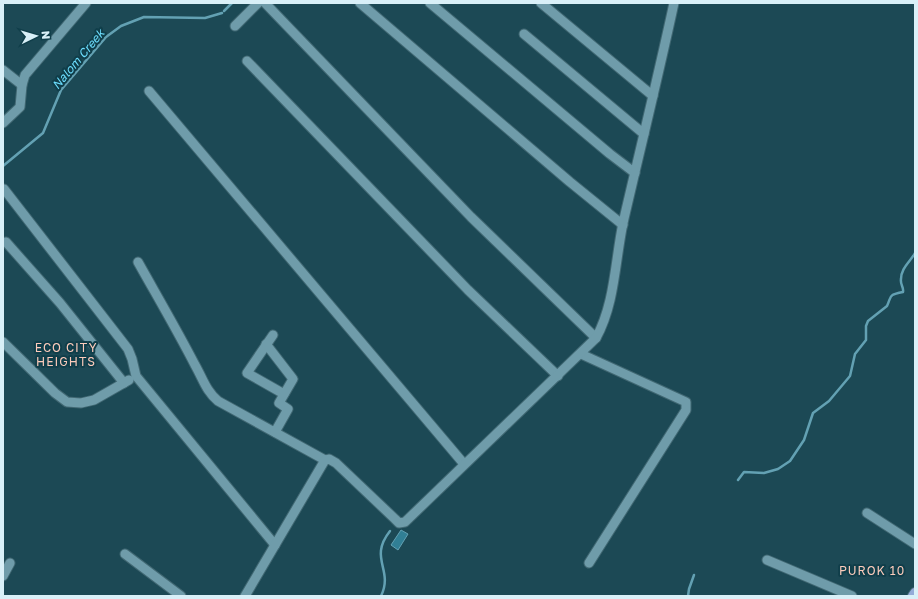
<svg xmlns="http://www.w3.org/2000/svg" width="918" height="599" viewBox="0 0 918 599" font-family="'Golos Text',sans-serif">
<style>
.water{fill:#317f95;stroke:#63a1b3}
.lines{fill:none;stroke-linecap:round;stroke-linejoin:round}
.stream{stroke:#63a1b3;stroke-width:2.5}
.minor-casing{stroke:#416873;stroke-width:11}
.major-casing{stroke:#416873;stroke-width:12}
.minor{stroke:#6f9caa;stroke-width:9}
.major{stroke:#94abd8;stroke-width:10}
.labels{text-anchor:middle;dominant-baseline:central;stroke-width:4;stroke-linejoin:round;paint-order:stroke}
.water-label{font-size:12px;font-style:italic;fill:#6cddfd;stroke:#103e4a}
.neighbourhood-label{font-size:12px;letter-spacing:1px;fill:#fdccbc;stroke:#103e4a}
</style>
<rect width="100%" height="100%" fill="#1c4955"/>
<path class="water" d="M401,530l7,4 -10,16 -7,-5z"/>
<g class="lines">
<g class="stream">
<path d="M224,11l8,-8"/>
<path d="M3,166l40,-33 18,-43 45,-53 15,-11 23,-9 61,1 17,-5"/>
<path d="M738,480l6,-8 20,1 14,-4 12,-8 14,-21 9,-27 16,-12 21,-25 5,-22 11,-14v-14l2,-5 19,-15c5,-11 1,-11 16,-14 1,-5 -3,-7 -2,-13 0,-11 9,-17 14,-26"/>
<path d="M381,596c13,-27 -13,-37 9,-65"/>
<path d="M688,596l1,-7 5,-14"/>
</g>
<g class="minor-casing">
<g id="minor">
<path d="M265,3l206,214 125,121"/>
<path d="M360,3l210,179 53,43"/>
<path d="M430,3l180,151 25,19"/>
<path d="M541,3l112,93"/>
<path d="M235,26l23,-23"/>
<path d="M524,34l120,100"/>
<path d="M247,61l221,229 90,86"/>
<path d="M3,70l19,15"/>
<path d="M149,91l315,373"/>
<path d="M3,123l17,-16 2,-22 3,-10 61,-72"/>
<path d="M4,189l124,160 4,10 4,17 139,169"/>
<path d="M6,242l54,61 64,80"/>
<path d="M138,262c19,34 39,68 57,103 8,14 11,26 23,36l107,59"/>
<path d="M273,335l-26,38 37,21"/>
<path d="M3,342l52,51 12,9 14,1 13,-3 35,-20"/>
<path d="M266,344l27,35 -14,24 9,6 -13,23"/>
<path d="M581,354l105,48v8l-97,153"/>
<path d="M867,513l48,31"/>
<path d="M125,554l56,42"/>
<path d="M767,560l85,36"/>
<path d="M3,576l7,-13"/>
<path d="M245,596l80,-136 4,-1 7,4 59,56 4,4 6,-1 191,-184c19,-34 19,-77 27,-115 17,-73 35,-146 51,-220"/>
</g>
</g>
<g class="major-casing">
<path id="major" d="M913,596l2,-3"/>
</g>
<use href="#minor" class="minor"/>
<use href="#major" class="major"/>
</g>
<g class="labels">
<g class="water-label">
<text transform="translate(78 59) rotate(-50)">Nalom Creek</text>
</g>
<g class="neighbourhood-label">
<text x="66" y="347">ECO CITY<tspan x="66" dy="14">HEIGHTS</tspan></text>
<text x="872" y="570">PUROK 10</text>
</g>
</g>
<rect width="918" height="599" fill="none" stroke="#d9f0f8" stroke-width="8"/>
<g transform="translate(36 36) rotate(85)" stroke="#103e4a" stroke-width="3" paint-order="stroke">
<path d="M0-3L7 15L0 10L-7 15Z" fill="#d9f0f8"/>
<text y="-6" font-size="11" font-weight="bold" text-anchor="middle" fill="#d9f0f8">N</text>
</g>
</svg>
